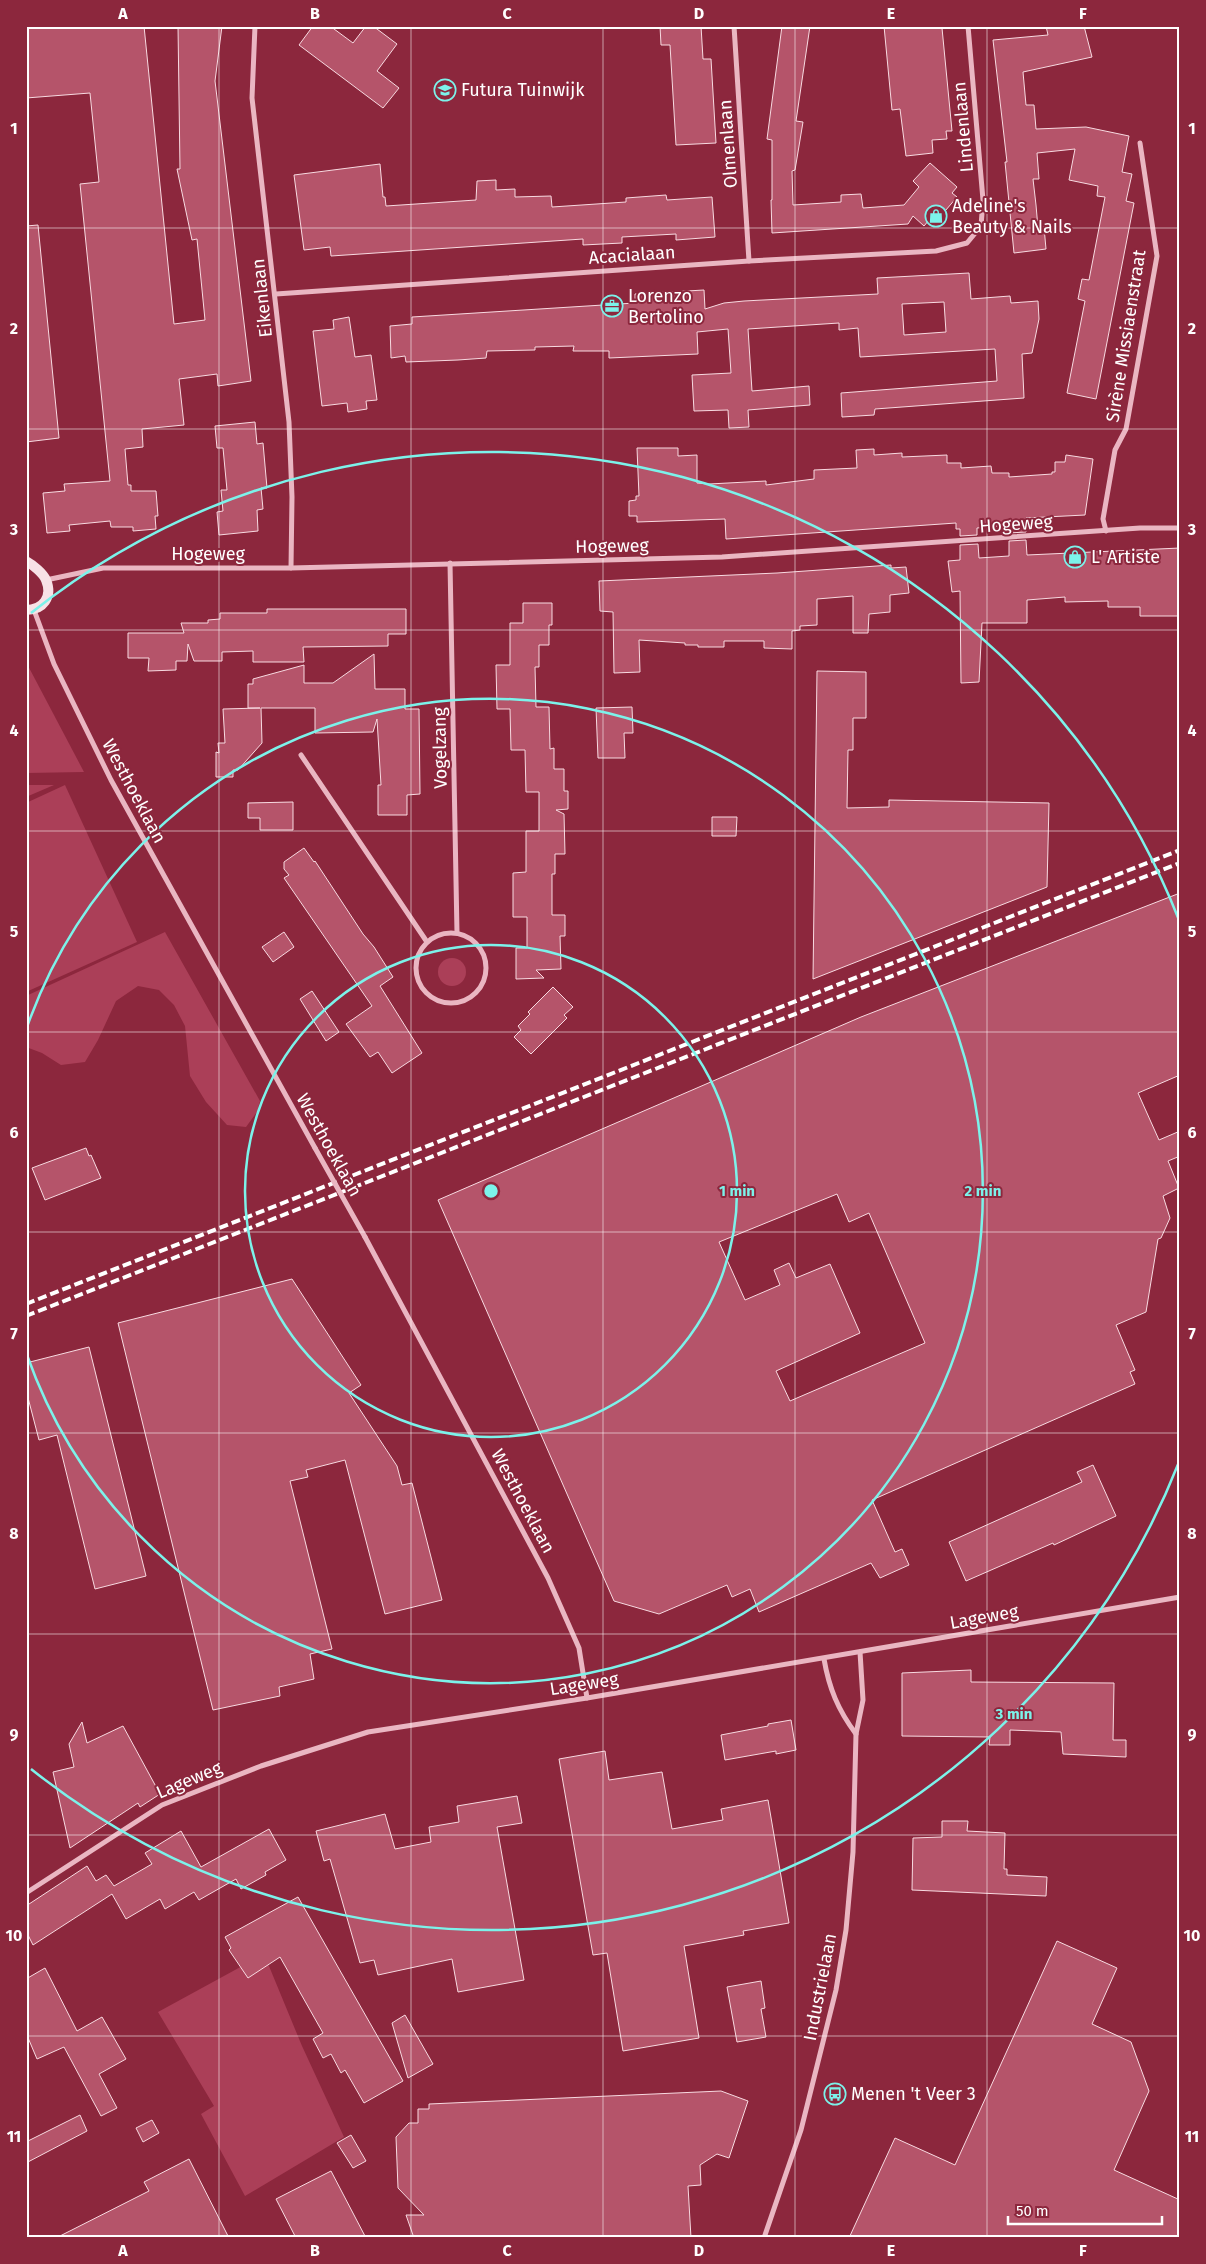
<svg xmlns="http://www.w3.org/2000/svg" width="1206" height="2264" viewBox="0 0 1206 2264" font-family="'Fira Sans',sans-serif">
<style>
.green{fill:#ab3f58}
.building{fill:#b5546a;stroke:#f8dae1;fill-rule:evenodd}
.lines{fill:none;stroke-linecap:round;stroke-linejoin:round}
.street{stroke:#eab6c2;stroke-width:5}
.secondary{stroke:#f8e1e6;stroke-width:10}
.rail{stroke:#fff;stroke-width:4;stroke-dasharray:9 4;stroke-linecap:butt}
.street-bridge{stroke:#eab6c2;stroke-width:5}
.grid{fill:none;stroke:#fff;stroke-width:1;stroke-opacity:0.55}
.ring{fill:none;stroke:#7cf2ea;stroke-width:2.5}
.labels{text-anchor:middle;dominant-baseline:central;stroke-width:4;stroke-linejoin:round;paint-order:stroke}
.poi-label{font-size:18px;fill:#fff;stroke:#8c273d;text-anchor:start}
.street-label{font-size:18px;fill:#fff;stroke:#8c273d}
.centre{fill:#7cf2ea;stroke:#8c273d;stroke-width:2.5}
.ring-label{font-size:15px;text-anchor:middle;font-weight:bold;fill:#7cf2ea;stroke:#8c273d;stroke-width:4;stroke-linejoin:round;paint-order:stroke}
.neatline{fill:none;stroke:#fff;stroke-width:2}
.grid-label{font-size:16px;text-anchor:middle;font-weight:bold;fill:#fff}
</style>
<rect width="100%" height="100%" fill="#8c273d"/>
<g class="green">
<path d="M26,662l58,110 -58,1z"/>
<path d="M26,785h28l-28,12z"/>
<path d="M65,785l72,157 -111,50v-189z"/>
<path d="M165,932l95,169 -3,11 -11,15 -19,-2 -21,-23 -16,-26 -5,-50 -11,-21 -15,-15 -21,-4 -22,15 -18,39 -13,22 -24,3 -19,-12 -16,-6v-51z"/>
<circle cx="452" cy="972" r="14"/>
<path d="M264,1954l38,92 42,91 -99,59 -44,-82 13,-8 -56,-94z"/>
</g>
<g class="building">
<path d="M26,26h118l30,298 31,-4 -8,-81 -5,1 -15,-71h3l-2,-143h44l-7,55 36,300 -33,5 -1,-12 -38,5 5,46 -42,4 1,18 -18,2 3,36h3v6h25l2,25h-3l1,13 -23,2v-4h-22l-1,-6 -41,4 1,6 -23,2 -4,-40 22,-2 -1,-7 46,-3 -30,-297 19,-2 -9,-89 -64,5z"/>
<path d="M313,26h17l23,17 13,-17h7l24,18 -20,27 22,17 -16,20 -84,-63z"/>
<path d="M660,26h41l2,33h8l5,84 -40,2 -6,-100h-9z"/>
<path d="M782,26h28l-14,95 7,1 -8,48 -3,1 1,34 48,-3v-7l20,-1 2,14 41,-3 15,-18 -6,-6 17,-18 27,24 -5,6 5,4 -23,27 -5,-4 -5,6 -11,-10 -5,8 -136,9 -1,-33h1v-60l-5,-1z"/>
<path d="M884,26l58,2 10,103h-6l1,8 -15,1 1,13 -27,3 -6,-47 -8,1z"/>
<path d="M1046,26h38l8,31 -69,15 3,33h8l2,24 50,-2 43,9 -7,36 10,2 -6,27 8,2 -38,196 -29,-6 18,-92 -7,-2 4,-20 7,1 16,-83 -8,-1 1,-10 -29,-6 6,-31 -38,4 2,26h-6l3,26 2,23 6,-1 2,22 -32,4 -9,-91h2l-14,-122 55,-5z"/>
<path d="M380,164l3,33h2l1,9 90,-6 1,-19 19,-1v10l19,-1v8l36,-1 1,11 74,-5v-4l40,-3 1,5 45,-3 3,40 -39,3v-6l-54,3v6l-39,2v-6l-252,17 -1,-9 -26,3 -10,-75z"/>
<path d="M38,225l21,213 -33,4v-216z"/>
<path d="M969,273l2,26 39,-3 1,7 27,-2 1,18 -7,34 -10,1 2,44 -149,11 -1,6 -32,2 -1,-24 156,-12 -2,-32 -135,8 -2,-29 -19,2v-7l-91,6 4,62 57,-5 1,19 -62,5 1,17 -20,1 -1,-18 -34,1 -2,-36 39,-2 -3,-44 -31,3 1,22 -89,4v-7h-36l1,-5 -39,1v3l-48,1 -1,7 -28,2 -52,2 -1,-6 -14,2 -1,-32 22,-2v-7l223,-14v-9l69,-4 1,19 19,-6 20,-2 134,-7 -1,-16zM944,302l2,30 -42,3 -2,-31z"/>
<path d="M349,317l6,40 16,-2 6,45 -11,1 1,8 -19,3 -1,-9 -25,3 -9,-75 21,-2 -1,-9z"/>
<path d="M255,422l2,22 6,-1 4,45h-6l2,21 -6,1 1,21 -39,4 -2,-23 6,-1 -2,-21h6l-4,-42h-6l-2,-22z"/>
<path d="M637,448h41v8l19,-1v28l12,1 57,-3v4l48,-6v-9l43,-2 -1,-18 18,-1v6l28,-2v4l45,-2v8h14v5l30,-2 1,7h17v4l43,-3v-2h3v-10h10l1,-7 27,4 -8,56 -59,3v14l-17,1v-8l-32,3v7l-17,1v-7h-4v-6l-230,16 -1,-20 -88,3v-6h-8v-15l7,-1v-4h3z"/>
<path d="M1026,540l1,15 153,-7v68h-40v-9h-32v-6l-43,1v-5l-38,3v23h-45l-3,59 -18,1 -1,-92 -8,1 -4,-31 12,-1v-15l18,-1 1,14 30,-2v-15z"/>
<path d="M891,565v3l15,-1 3,26 -19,2v17l-21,2 -1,19h-15v-37l-36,3v26l-17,1v4l-8,1v18l-28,-1v-7h-40v6h-26v-2h-13v-2l-46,-3 1,32 -26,1 -1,-61 -13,-1 -1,-30 178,-8z"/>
<path d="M523,603h29v22h-3v20h-10v22h-4l1,40h13l1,42 4,-1v21h10v22h4v18l-12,1 8,4 1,40h-10v20h-3v41h13v21h-5l1,33 -25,1 8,8 -28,1v-31h11v-31h-14v-44l13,-1v-41h13v-39h-13l-1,-42h-14l-1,-41h-13l-1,-44h14v-42h13z"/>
<path d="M267,609h139v25h-18v12l-85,1 1,15h-51v-11l-31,1v9h-28l-6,-17 -1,17h-11v9l-28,1 1,-13h-21v-25h56l-3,-10h27v-3l12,-1v-6h47z"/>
<path d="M374,654l1,35h30v20h14l1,85 -13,1v20h-29v-30h3l-4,-66 -4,13 -58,1v-25h-54l1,35 -24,27h-5v7h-17v-25l3,1 -1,-10h7l-2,-34 37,-1h-12v-24h5v-5l51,-14v18h29z"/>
<path d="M817,671l49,1v46h-13v32h-5l-1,58 42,-1v-7l160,3 -2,84 -234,92z"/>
<path d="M632,707l1,26h-9l1,25h-27l-2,-50z"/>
<path d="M293,802v28h-33v-12h-12v-15z"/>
<path d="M712,817h25l-1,19h-24z"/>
<path d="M304,848l10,14 1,-1 48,73 11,13 19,30 -13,9 42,67 -30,20 -14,-21 -8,5 -24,-33 26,-18 -88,-128 5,-3 -5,-6v-7z"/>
<path d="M1180,893v182l-42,18 21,47 21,-9v25l-12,5 11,27 -16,8 7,22 -9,20 -3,1 -12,73 -30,13 19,45 -5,2 5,12 -263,116 23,52 7,-3 7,16 -29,13 -9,-15 -112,49 -9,-23 -18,8 -5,-12 -68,29 -45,-13 -176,-401 423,-183zM837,1194l12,28 20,-9 56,130 -135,58 -14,-30 84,-38 -30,-69 -34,14 -7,-15 -15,7 6,15 -35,15 -26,-58z"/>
<path d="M284,932l10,15 -21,15 -11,-15z"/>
<path d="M553,987l20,20 -9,8 3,3 -36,36 -17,-17 7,-7 -3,-4 12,-12 -2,-2z"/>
<path d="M312,991l27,41 -13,9 -26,-42z"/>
<path d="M86,1148l3,8 2,-1 10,23 -56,22 -13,-32z"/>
<path d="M292,1279l69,106 -12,8 48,73 5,19 10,-2 30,117 -57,14 -40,-154 -39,10 2,7 -18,4 42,168 -22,5 4,25 -35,8 1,9 -67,14 -95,-387z"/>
<path d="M89,1347l57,229 -51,13 -38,-154 -18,5 -13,-50v-27z"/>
<path d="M1093,1465l23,51 -62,29 -1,-2 -87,38 -17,-39 133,-60 -5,-10z"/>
<path d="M971,1670v12l143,1 -1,57h13v17l-63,-3 -2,-22 -51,-2v15h-21l1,-8 -88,-1v-63z"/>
<path d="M791,1720l5,30 -20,4v-3l-51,9 -4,-25 47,-9v-2z"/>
<path d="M82,1722l5,21 36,-17 37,68 -20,13 -2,-4 -68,45 -17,-76 21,-5 -5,-23z"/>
<path d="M605,1751l4,29 53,-8 10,57 51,-9 -2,-11 47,-9 21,123 -46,8 1,4 -60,11 15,92 -76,13 -16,-98 -14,2 -34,-196z"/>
<path d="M517,1796l5,27 -25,4 27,153 -66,12 -6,-33 -74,16 -4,-15 -14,3 -30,-104 -6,2 -8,-30 69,-17 10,35 36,-7 -2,-15 30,-5 -2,-16z"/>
<path d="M942,1821h26l-1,10 38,2 -1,36h3v6l40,2 -1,19 -134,-6 1,-52 29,-1z"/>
<path d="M269,1829l17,31 -21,12 1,3 -25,14 -5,-10 -37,21 -5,-8 -29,17 -5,-10 -34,20 -14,-25 -79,51 -7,-14v-25l61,-40 9,15 10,-6 8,11 38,-22 -7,-11 36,-22 20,36z"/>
<path d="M298,1897l105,184 -39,22 -19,-33 -4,3 -10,-19 -8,4 -10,-19 10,-6 -43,-76 -32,21 -19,-28 2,-2 -6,-11z"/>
<path d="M1057,1941l60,27 -25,56 39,18 18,49 -35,79 66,30v38h-331l46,-100 60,27z"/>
<path d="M45,1968l32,63 25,-14 24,42 -27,15 18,34 -16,8 -37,-69 -27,12 -11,-26v-54z"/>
<path d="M761,1981l4,27 -4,1 5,28 -29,5 -10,-55z"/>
<path d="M405,2015l28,49 -25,14 -16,-55z"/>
<path d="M721,2091l27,10 -19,57 -12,-4 -17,11 1,20 -13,1 3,52h-277l-8,-23h18l-26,-27 -2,-51 13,-14h9v-14h11v-5z"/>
<path d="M80,2115l7,16 -61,32v-21z"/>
<path d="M152,2120l7,13 -16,9 -7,-14z"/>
<path d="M351,2135l15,26 -13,7 -16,-25z"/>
<path d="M189,2159l40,79h-173l93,-47 -5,-9z"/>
<path d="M331,2171l35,67h-70l-20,-39z"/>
</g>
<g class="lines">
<g class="street">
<path d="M255,26l-3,72 37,324 3,75 -1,71"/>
<path d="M734,26l15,235"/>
<path d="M276,294l473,-33 187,-10 31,-8 14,-17 2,-26 -15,-174"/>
<path d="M1106,531l-3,-12 12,-69 11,-21 31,-173 -17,-113"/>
<path d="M450,563l7,370"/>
<path d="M46,580l57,-12h188l431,-11 418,-29h40"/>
<path d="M34,610l20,54 57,116 204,368"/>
<path d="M301,755l126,187"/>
<circle cx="451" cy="968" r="35"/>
<path d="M365,1237l183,341 31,70 8,50"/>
<path d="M824,1659c5,29 14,51 32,75"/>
<path d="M26,1893l136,-88 99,-39 107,-34 219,-34 593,-101"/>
<path d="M764,2238l37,-108 35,-140 10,-60 7,-78 3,-118 7,-34 -3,-48"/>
</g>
<path class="secondary" d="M26,561c7,4 17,12 20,19 7,17 -3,30 -20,30"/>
<g class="rail">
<path d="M26,1304l1154,-454"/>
<path d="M26,1316l1154,-453"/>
</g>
<path class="street-bridge" d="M315,1148l50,89"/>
</g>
<path class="grid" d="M219,26v2212M411,26v2212M603,26v2212M795,26v2212M987,26v2212M26,228h1154M26,429h1154M26,630h1154M26,831h1154M26,1032h1154M26,1232h1154M26,1433h1154M26,1634h1154M26,1835h1154M26,2036h1154"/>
<g class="ring">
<circle cx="491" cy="1191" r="246"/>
<path d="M27 1027A492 492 0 1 1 27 1355"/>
<path d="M1179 1462A739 739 0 0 1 31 1769M31 613A739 739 0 0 1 1179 920"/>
</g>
<defs>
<g id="school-ring" transform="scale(1.125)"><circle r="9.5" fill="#8c273d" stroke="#7cf2ea" stroke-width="1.5"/><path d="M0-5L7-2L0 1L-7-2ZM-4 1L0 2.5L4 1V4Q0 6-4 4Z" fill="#7cf2ea"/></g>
<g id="shop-ring" transform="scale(1.125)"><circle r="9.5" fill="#8c273d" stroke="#7cf2ea" stroke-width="1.5"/><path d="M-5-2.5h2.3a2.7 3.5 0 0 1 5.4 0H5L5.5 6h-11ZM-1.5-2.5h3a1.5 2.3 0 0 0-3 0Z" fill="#7cf2ea"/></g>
<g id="office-ring" transform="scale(1.125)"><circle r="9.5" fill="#8c273d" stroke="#7cf2ea" stroke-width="1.5"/><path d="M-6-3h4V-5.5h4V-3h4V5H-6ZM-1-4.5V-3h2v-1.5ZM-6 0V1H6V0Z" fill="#7cf2ea"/></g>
<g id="bus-ring" transform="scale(1.125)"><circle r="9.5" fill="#8c273d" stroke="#7cf2ea" stroke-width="1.5"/><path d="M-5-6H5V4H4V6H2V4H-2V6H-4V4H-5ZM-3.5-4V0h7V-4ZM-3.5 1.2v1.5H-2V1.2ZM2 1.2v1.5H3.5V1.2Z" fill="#7cf2ea"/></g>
</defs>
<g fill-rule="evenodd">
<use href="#school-ring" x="445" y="90"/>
<use href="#shop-ring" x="936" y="216"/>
<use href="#office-ring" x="612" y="306"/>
<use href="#shop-ring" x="1075" y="557"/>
<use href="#bus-ring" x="835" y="2094"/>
</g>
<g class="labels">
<g class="poi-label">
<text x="461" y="90">Futura Tuinwijk</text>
<text x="952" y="206">Adeline's<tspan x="952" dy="21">Beauty &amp; Nails</tspan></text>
<text x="628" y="296">Lorenzo<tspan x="628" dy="21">Bertolino</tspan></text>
<text x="1091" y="557">L' Artiste</text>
<text x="851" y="2094">Menen 't Veer 3</text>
</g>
<g class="street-label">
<text transform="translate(963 127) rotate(-95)">Lindenlaan</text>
<text transform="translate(728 144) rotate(-94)">Olmenlaan</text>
<text transform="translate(632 255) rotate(-4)">Acacialaan</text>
<text transform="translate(262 298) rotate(-96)">Eikenlaan</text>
<text transform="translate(1126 336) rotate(-81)">Sirène Missiaenstraat</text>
<text transform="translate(1016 524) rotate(-4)">Hogeweg</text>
<text transform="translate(612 546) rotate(-1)">Hogeweg</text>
<text x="208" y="554">Hogeweg</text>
<text transform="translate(440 748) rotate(-91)">Vogelzang</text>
<text transform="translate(134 791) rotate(62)">Westhoeklaan</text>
<text transform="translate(329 1145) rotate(61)">Westhoeklaan</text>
<text transform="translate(523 1501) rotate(62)">Westhoeklaan</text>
<text transform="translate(984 1617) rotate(-10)">Lageweg</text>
<text transform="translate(584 1684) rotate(-9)">Lageweg</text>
<text transform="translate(189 1780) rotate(-23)">Lageweg</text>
<text transform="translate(820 1987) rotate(-79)">Industrielaan</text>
</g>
</g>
<circle cx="491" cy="1191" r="8" class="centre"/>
<g class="ring-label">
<text x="737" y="1196">1 min</text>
<text x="983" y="1196">2 min</text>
<text x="1014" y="1719">3 min</text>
</g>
<rect width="1206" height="2264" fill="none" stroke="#8c273d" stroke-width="55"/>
<path d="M1008 2216v8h154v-8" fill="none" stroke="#ffffff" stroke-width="2.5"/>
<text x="1016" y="2216" font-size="15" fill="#ffffff" stroke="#8c273d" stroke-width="4" paint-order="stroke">50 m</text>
<rect x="28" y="28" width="1150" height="2208" class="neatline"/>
<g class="grid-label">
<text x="123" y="19">A</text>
<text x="315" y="19">B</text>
<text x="507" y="19">C</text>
<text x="699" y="19">D</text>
<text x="891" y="19">E</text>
<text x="1083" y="19">F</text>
<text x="14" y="134">1</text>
<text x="1192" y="134">1</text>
<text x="14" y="334">2</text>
<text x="1192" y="334">2</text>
<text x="14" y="535">3</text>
<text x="1192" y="535">3</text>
<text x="14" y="736">4</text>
<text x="1192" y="736">4</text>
<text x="14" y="937">5</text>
<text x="1192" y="937">5</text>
<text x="14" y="1138">6</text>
<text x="1192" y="1138">6</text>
<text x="14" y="1339">7</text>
<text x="1192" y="1339">7</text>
<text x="14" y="1539">8</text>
<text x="1192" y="1539">8</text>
<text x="14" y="1740">9</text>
<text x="1192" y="1740">9</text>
<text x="14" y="1941">10</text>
<text x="1192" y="1941">10</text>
<text x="14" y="2142">11</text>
<text x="1192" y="2142">11</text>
<text x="123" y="2256">A</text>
<text x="315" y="2256">B</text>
<text x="507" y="2256">C</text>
<text x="699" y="2256">D</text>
<text x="891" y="2256">E</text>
<text x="1083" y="2256">F</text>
</g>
</svg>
